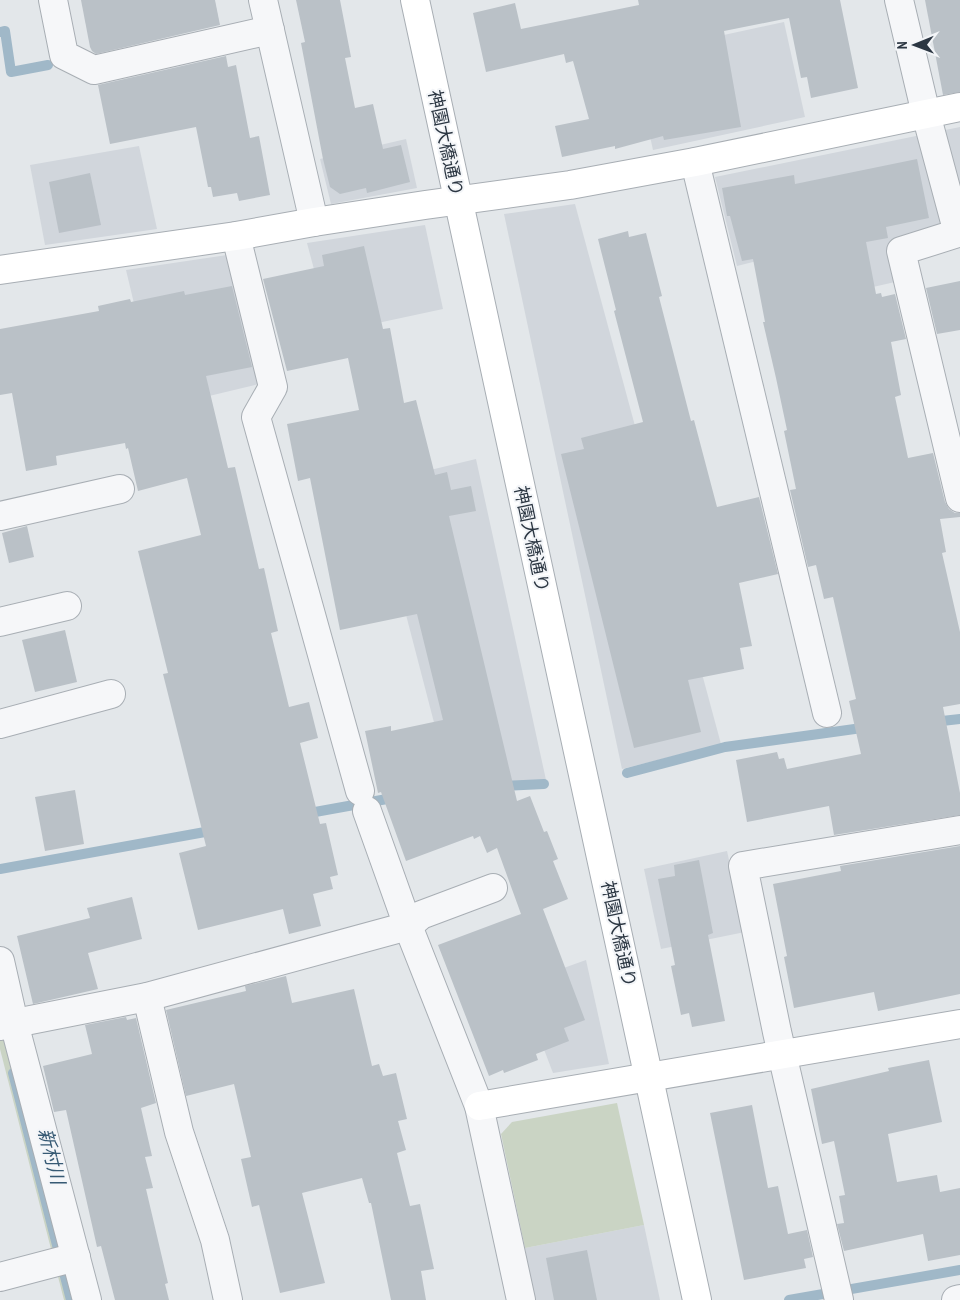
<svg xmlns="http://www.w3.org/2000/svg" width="960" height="1300" viewBox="0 0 960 1300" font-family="'PT Sans Narrow','Noto Sans JP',sans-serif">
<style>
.built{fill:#d1d6dc}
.green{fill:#cad4c4}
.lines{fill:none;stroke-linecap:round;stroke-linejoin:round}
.stream{stroke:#a0b8c8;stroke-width:10}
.building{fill:#bac1c7}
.street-casing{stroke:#a8aeb4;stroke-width:30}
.secondary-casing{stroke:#a8aeb4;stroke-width:30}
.street{stroke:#f6f7f9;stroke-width:28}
.secondary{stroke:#fff;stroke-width:28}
.labels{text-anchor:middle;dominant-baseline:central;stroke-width:4;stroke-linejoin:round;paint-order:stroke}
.street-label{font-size:18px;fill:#2b3642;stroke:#f3f5f8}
.water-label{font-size:19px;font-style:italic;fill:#375a74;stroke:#f3f5f8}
</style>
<rect width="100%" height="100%" fill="#e3e7ea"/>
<g class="built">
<path d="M784,22l21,95 -152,33 -21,-95z"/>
<path d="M960,127v116l-69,18 4,21 -75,17 -15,-50 -68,17 -22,-89z"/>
<path d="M406,139l11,49 -86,16 -11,-45z"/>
<path d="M139,146l18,83 -112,16 -15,-80z"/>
<path d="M575,204l146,540 -99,25 -118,-555z"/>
<path d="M425,225l18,84 -112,24 -24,-90z"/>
<path d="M227,255l32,129 -100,24 -33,-138z"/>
<path d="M476,459l70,321 -96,4 -78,-300z"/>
<path d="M727,851l18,81 -84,17 -17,-80z"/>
<path d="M586,960l23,104 -56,9 -34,-89z"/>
<path d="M644,1225l16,75h-126l-9,-52z"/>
</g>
<g class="green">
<path d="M0,989l78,311h-14l-64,-251z"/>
<path d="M617,1103l27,122 -119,23 -24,-114 11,-12z"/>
</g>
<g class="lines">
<g class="stream">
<path d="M0,32l5,-1 6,41 37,-7"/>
<path d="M933,722l27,-3"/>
<path d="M627,773l98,-26 144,-20"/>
<path d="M501,786l43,-2"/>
<path d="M304,814l94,-17"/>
<path d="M0,869l216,-39"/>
<path d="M13,1073l58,227"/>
<path d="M789,1300l171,-30"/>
</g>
</g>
<g class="building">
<path d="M81,0h134l5,25 -124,29 -4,-3 -2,-4z"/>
<path d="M296,0h44l11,57 -6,1 10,50 18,-4 10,45 18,-4 9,37 -43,11 -1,-5 -26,6 -10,-7 -7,-28 -22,-116 4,-1z"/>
<path d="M638,0h202l18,88 -47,10 -4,-21 -6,1 -12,-60 -65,13 17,96 -77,13 -1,-4 -48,13v-3l-53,11 -7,-31 34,-7 -16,-58 -7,2 -2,-9 -78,18 -13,-59 42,-10 6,26 118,-24z"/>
<path d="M925,0h35v92l-17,3z"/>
<path d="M226,56l2,11 8,-2 14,73 9,-2 11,59 -31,6 -2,-8 -24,4 -2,-10h-3l-12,-60 -86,17 -12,-59z"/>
<path d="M917,159l12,59 -43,9 2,11 -22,4 10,52 5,-1 1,4 13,-3 11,45 -15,3 10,53 -6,2 13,61 25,-5 12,49 4,7 6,4h5v4l-20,2 6,33 -4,1 18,79v72l-17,3 17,86v22l-126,20 -5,-29 -82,16 -11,-62 41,-8 2,7 5,-1 3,11 74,-15 -12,-53 7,-2 -23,-102 -9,2 -8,-34 -8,2 -18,-77 6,-1 -12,-58 3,-1 -11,-52 -13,-56h2l-12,-63 -11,2 -12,-45h-3l-5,-28 72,-13 1,9z"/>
<path d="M90,173l11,52 -42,8 -10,-51z"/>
<path d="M628,231l1,6 17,-4 16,63 -3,1 32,124 3,-1 23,87 42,-10 19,77 -39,9 13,63 -12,2 4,21 -56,11 13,52 -67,16 -73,-294 23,-5 -3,-11 62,-16 -29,-111 2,-1 -18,-71z"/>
<path d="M364,246l19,83 7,-1 14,75 12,-3 19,75 12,-3 4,18 20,-4 5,25 -27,5 68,285 13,-5 14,36 3,-1 11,28 -5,2 15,38 -25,10 42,111 -21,8 5,13 -33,13 2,6 -34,13 -1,-3 -14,6 -51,-131 83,-31 -24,-66 -10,5 -7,-17 -6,3 -1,-3 -67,25 -25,-69 -3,1 -13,-62 26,-5v5l52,-11 -26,-106 -77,16 -30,-152 -12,3 -11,-57 72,-14 -11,-52 -61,13 -24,-92 61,-13 -2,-11z"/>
<path d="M960,281v49l-23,4 -11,-46z"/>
<path d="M232,286l20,81 -46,9 22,92 7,-1 24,102 5,-1 14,63 -7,2 18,74 20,-5 9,36 -18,5 20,81 6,-1 12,52 -8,2 3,12 -20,5 8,32 -32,8 -6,-25 -85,21 -19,-77 27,-7 -43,-172 5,-1 -30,-122 63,-16 -14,-57 -49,13 -10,-43 -2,1 -1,-6 -69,13 1,9 -31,6 -14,-78 -12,2v-66l99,-18 -1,-5 32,-7 1,3 53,-11 1,4z"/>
<path d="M27,526l7,31 -25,6 -7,-30z"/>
<path d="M65,630l12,52 -42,10 -13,-52z"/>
<path d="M75,790l9,54 -39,7 -10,-54z"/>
<path d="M960,846v148l-82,17 -4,-19 -80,16 -10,-51 3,-1 -14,-72 68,-13 -1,-5z"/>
<path d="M699,860l14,73 -5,2 17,86 -33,6 -3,-14 -8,2 -10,-49 4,-1 -17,-86 17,-3 -1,-11z"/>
<path d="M132,897l10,42 -54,14 10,36 -65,15 -16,-68 73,-18 -3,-10z"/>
<path d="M286,976l6,27 62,-14 18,77 7,-2 4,12 13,-3 11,46 -9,2 8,29 -9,3 13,53 10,-2 14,65 -13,2 5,29h-35l-20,-97h-2l-7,-25 -60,15 23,90 -45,10 -21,-88 -7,2 -11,-48 10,-2 -17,-73 -48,12 -20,-86 80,-19 -1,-5z"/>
<path d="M126,1017l1,3 9,-2 20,85 -15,5 11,48 -7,1 8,31 -7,1 22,94 -3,1 4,16h-54l-14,-54 -4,1 -31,-137 -12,2 -11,-46 49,-12 -7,-29z"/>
<path d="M929,1060l13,62 -54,12 9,48 40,-7 3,17 20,-4v67l-32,6 -5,-27 -79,17 -7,-27 7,-1 -5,-27 6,-1 -11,-54 -12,3 -11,-55 78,-18 -1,-3z"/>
<path d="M752,1105l16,83 10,-2 10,48 19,-4 6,27 -9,2 2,9 -62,12 -34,-167z"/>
<path d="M587,1250l10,50h-43l-8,-42z"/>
</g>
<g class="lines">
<g class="street-casing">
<g id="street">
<path d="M53,0l11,55 30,15 176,-40"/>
<path d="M263,0l51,222"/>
<path d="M899,0l27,114 32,119 -57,18 59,247"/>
<path d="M695,162l132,551"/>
<path d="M236,236l37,151 -17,30 104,374"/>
<path d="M0,516l120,-27"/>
<path d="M0,622l67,-16"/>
<path d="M0,724l111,-30"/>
<path d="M367,811l41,115 71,180 42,194"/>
<path d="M0,961l14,62 73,277"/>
<path d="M147,997l32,135 36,108 13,60"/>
<path d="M0,1026l147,-29 261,-71 13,-11 72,-27"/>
<path d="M0,1277l76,-20"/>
<path d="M839,1300l-62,-268 -34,-166 217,-36"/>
<path d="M956,1300l4,-1"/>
</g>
</g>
<g class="secondary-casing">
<g id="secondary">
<path d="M415,0l282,1300"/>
<path d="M0,270l236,-34 78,-14 111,-17 145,-20 125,-23 265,-55"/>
<path d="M479,1106c160,-27 320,-56 481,-82"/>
</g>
</g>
<use href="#street" class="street"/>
<use href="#secondary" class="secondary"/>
</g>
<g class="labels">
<g class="street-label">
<text transform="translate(446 143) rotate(78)">神園大橋通り</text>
<text transform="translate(532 539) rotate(78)">神園大橋通り</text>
<text transform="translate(619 934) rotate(78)">神園大橋通り</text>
</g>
<g class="water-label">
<text transform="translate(52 1156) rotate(76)">新村川</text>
</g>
</g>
<g transform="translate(915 45) rotate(269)" stroke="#f3f5f8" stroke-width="4" paint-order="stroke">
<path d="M0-4L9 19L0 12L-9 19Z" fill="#2b3642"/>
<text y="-8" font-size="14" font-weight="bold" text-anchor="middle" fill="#2b3642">N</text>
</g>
</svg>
